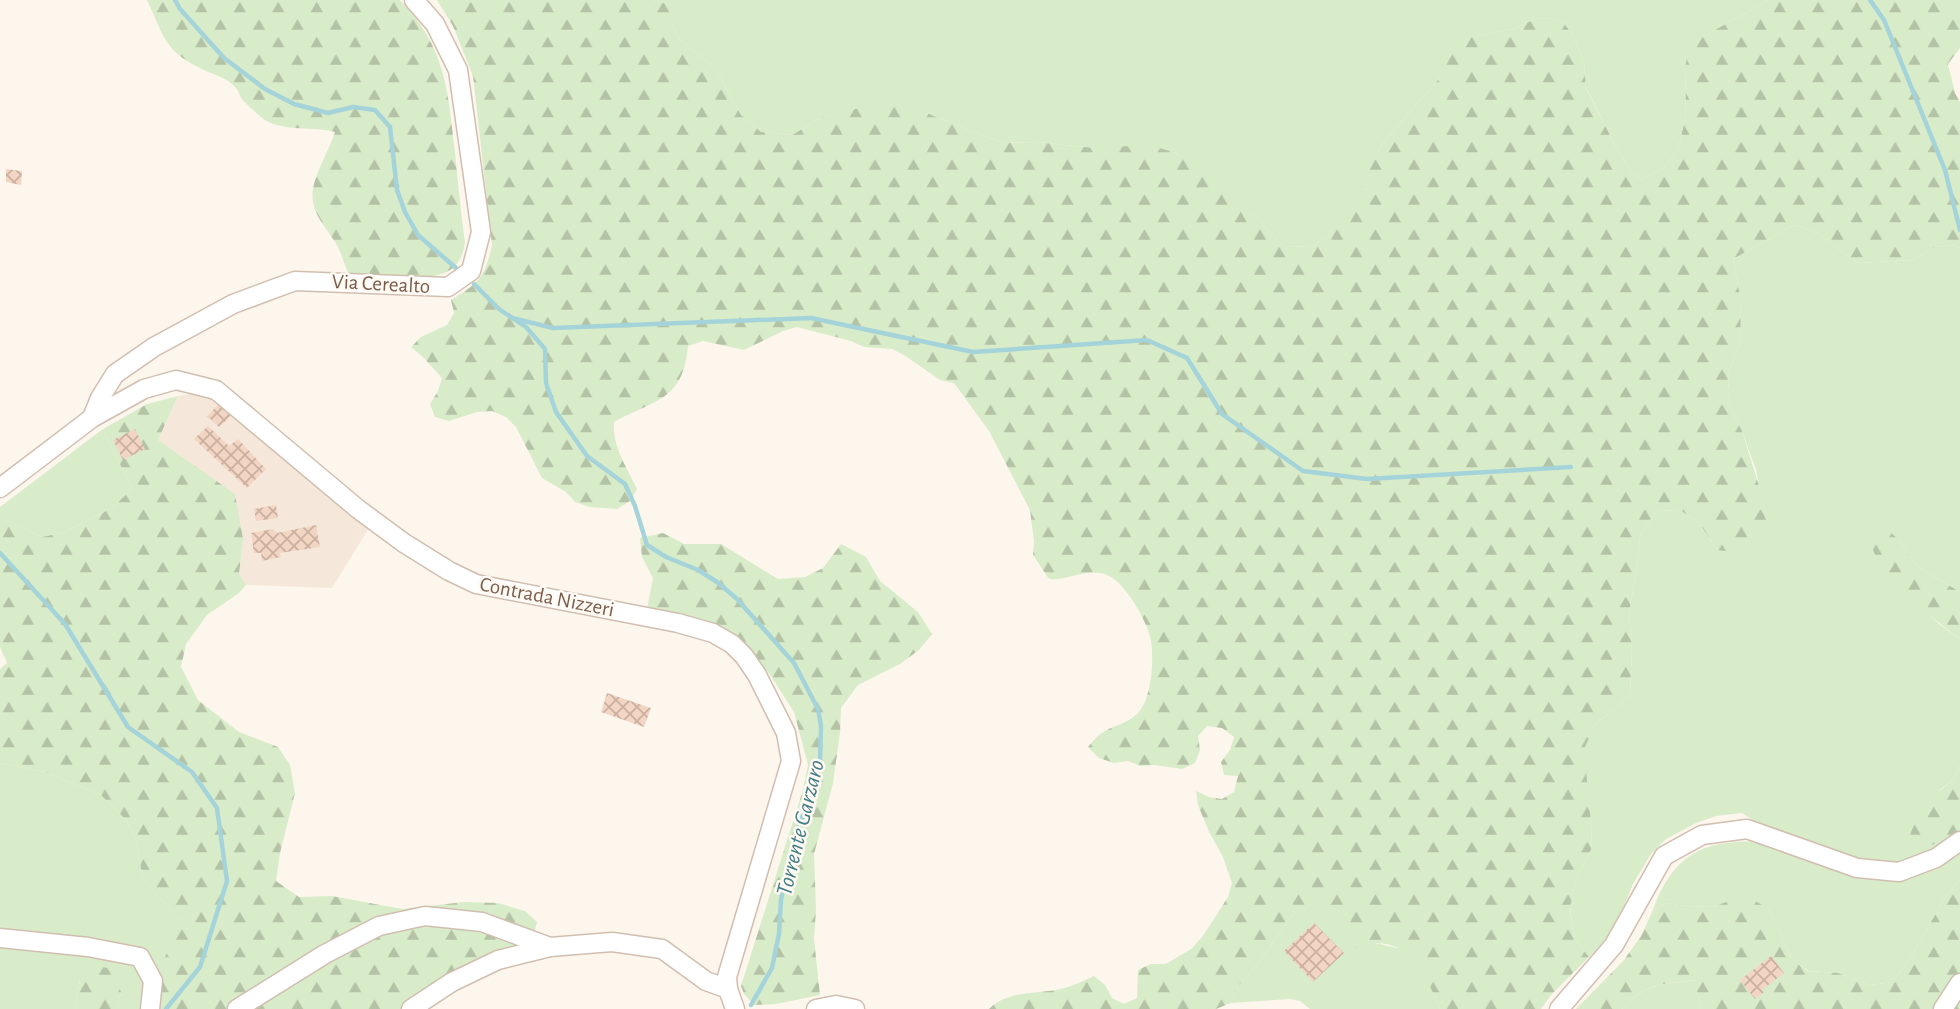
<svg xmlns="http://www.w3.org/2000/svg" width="1960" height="1009" viewBox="0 0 1960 1009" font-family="'Alegreya Sans',sans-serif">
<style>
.residential{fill:#f5e8da}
.green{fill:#d8ecc9}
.forest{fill:url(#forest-firs)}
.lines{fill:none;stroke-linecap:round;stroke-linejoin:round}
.stream{stroke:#a5d3da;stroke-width:4.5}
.building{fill:url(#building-cross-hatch)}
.minor-casing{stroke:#d1beb0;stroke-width:21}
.minor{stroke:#fff;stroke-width:18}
.labels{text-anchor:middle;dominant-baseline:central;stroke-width:5;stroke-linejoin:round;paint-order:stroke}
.street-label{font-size:21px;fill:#7a5c4d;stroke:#fffaf3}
.water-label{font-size:23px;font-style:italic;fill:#437c86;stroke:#fffaf3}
</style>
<defs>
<pattern id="forest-firs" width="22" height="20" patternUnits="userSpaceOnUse" patternTransform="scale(1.75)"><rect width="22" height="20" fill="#d8ecc9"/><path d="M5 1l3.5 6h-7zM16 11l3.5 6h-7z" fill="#b4c2a5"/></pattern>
<pattern id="building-cross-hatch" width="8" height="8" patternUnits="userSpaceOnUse" patternTransform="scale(1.75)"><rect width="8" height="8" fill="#f3d5c3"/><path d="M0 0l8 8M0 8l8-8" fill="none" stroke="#cab0a1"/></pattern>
</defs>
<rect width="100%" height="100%" fill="#fdf6ec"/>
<path class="residential" d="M190,394h7l23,8 149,126 -37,60 -86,-3 -7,-11 4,-35 -85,-99 20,-44z"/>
<g class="green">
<path d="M653,0h1116l-65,36 -19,31 1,48 -8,35 -14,18 -23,12 -11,-10 -14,-23 -30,-60 -2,-24 -10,-26 -10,-14 -10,-5 -19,1 -21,10 -42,8 -22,13 -11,29 -57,65 -35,76 -17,16 -19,10 -27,1 -32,-34 -54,-47 -25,-14 -54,-4h-24l-59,-6 -33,1 -72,-28 -15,-9 -66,5 -26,5 -32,19 -31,-3 -20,-17 -25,-46 -36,-29 -9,-17v-18z"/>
<path d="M1794,225l25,9 38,29 55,-3 23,-13 16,-2 9,3v344l-42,-25 -20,-28 -2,44 43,41 21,15v126l-6,14 -13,10 -35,68 54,-26v49l-16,19 -31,55 -20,28 -23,3 -32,-12 -29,-2 -16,-11 -25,-51 -37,-9 -18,7 -26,-1 -21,-3 -13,7c26,-72 68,-70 135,-68l-46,-29 -26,3 -20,7 -30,16 -15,15 -18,30 -16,39 -14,20 -14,14 -15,-19 -4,-31 6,-29 16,-30 -1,-25 -8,-74 13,-26 15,-11 19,-17 2,-50 -3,-31 9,-54 2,-24 16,-25 24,-1 20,14 17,26 49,-30 -10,-50 -14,-39 -12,-24 -2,-33 13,-33 -1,-45 -7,-37z"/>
<path d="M103,429l29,60 -20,19 -47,24 -23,5 -38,-17h-4v-13z"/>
<path d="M0,763l45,9 56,23 26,26 9,18 7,41 39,41 -24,70 -11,18h-30l4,-17 -41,-13 -5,30h-75z"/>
<path d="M1312,904l28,8 35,31 30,7 18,20 17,39h-130l-10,-8 -10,-2 -59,4 6,-16 24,-27 31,-45z"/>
<path d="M1697,980v12l4,17h-79c22,-26 43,-25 75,-29z"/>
</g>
<g class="forest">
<path d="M147,0h253c46,47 48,92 55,153 3,30 6,60 10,90 -2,10 -4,18 -12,25 -20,17 -78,7 -104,6 -6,-11 -8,-25 -16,-35 -12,-18 -25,-31 -19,-55 5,-18 15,-34 21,-52 -22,-6 -50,0 -70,-12 -5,-3 -20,-17 -24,-22 -2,-4 -2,-7 -5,-10 -9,-11 -26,-14 -38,-21 -35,-17 -36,-36 -51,-67z"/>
<path d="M437,0h216l18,5v18l9,17 36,29 25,46 20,17 31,3 32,-19 63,-14 30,4 14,9 72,28 33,-1 59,6 54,-3 24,7 51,27 28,34 32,34 27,-1 19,-10 16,-16 36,-76 57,-65 10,-29 23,-13 42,-8 21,-10 19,-1 10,5 10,14 10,26 2,25 30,59 14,23 11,10 23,-12 14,-18 8,-35 -1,-48 4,-17 15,-14 65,-36h191v48l-12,16 7,29 5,9v146l-9,-3 -16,2 -23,13 -55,3 -38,-29 -25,-9 -61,34 7,37 1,45 -13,33 2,33 12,24 19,61 5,28 -3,17 -23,16 -23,-3 -17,-26 -20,-14 -24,1 -16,25 -2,24 -9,54 3,31 -2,50 -19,17 -15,11 -12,26 7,74 1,25 -16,30 -6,30 4,30 15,19 -38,38 -10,14h-101c-14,-31 -24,-65 -64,-66 -7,0 -15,3 -21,5l-15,-36 -28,-7 -20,10 -31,45 -24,27 -6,16 -15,6h-227c21,-21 52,-13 79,-22 9,-3 17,-7 26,-11l11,9 7,13 12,6 13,-6 1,-28 13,-6h15l25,-15 12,-13 25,-39 4,-14 -9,-26 -14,-25 -11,-27 -2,-14 13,6 13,2 12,-7 4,-16 -14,-1 -3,-13 9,-12 4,-13 -12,-9 -15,-2 -9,10 2,14 -5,13 -13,6 -27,-4 -15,1 -12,-5 -14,2 -15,-5 -11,-11c4,-4 7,-9 11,-12 11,-9 28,-11 38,-21 15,-14 17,-54 14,-73 -3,-19 -26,-59 -44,-66 -20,-8 -38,6 -58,4l-16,-24 1,-14 -4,-31 -41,-79 -35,-48 -14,-3 -36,-25 -12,-6 -28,-2 -13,-6 -54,-14 -14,4 -39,19 -41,-9 -15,5c-5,55 -32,53 -74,76 -2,25 13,45 23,67l-7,12 -13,8 -27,-2 -15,-5 -9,-10 -24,-14 -26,-51 -10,-10 -14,-6 -15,1 -28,9 -14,-4 -5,-13 8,-13 4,-13 -20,-22 -11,-9 10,-10 26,-12 7,-12 -3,-13c28,-17 34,-23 41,-55l-19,-169 -20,-50z"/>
<path d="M178,396l-20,44 77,54 8,45 -4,35 7,11 -7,8 -32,22 -21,29 -5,23 17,33 41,32 39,15 12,18 5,28 -15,60 -4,28 23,16 33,-1 70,13 62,-7 34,1 27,8 12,11 -6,25 -22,17 -26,14 -61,31h-275l11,-18 2,-23 22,-47 -39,-41 -7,-41 -9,-18 -26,-26 -56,-23 -45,-9v-94l7,-6 -7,-16v-127h4l38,17 23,-5 47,-24 20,-19 -29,-60 44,-25z"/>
<path d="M1882,525l16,14 20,28 42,25v47c-29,-22 -62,-48 -82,-79 -5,-8 -7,-17 -11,-25z"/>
<path d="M663,533l21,11h37l57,35 27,-2 18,-9 18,-24 25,13 14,24 38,31 14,22 -13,16 -19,14 -42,21 -17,23 -1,25 -7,50 -19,71 2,56 -2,29 6,56 -44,9 -22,1 -10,-11 -3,-8 62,-196 5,-25 -14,-53 -23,-36 -24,-31 -35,-21 -65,-15 6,-31 -11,-21 -2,-19z"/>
<path d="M1960,765v66l-54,27 5,-26 13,-28 30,-25z"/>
<path d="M1960,880v129h-259l-4,-17 -1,-12c-32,4 -52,3 -74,29h-46l48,-49 17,-24 12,-26 13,-7 21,3 26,1 18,-7 20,-2 17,11 25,51 15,11 30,2 32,12 23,-3 20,-28 31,-55z"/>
<path d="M97,966l16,3 8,23 -4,17h-42l5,-30z"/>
</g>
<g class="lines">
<g class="stream">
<path d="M175,0l5,9 44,49 41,31 29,15 34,9 25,-6 22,3 15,17 7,63 8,22 13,23 38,33"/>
<path d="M1870,0l14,20 61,150 15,60"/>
<path d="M474,284l25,25 27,18 19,22 1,34 10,29 31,44 38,28 10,22 12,39 19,12 32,13 19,12 19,16 58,65 24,46 3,17 -1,35 -6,30 -14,31 -13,45 -6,33 -2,34 -7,34 -21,37"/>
<path d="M512,318l41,10 258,-10 162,34 174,-12 40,18 35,56 81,57 64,8 204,-12"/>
<path d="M0,553l65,71 63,103 64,45 25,36 10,73 -27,86 -34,42"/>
</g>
</g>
<g class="building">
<path d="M6,169l16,2 -1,14 -15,-3z"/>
<path d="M220,403l12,12 -13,12 -12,-11z"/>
<path d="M208,426l21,20 9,-7 28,30 -19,19 -53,-49z"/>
<path d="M135,429l10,20 -22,11 -10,-20z"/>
<path d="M276,505l2,13 -22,3 -2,-12z"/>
<path d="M316,525l4,22 -40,6 1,4 -19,4 -1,-8h-7l-3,-20 22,-4 4,4z"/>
<path d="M607,693l44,15 -7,19 -43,-15z"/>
<path d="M1314,923l30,30 -31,29 -29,-31z"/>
<path d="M1771,956l13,17 -22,17 2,2 -9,7 -15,-19z"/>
</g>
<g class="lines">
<g class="minor-casing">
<g id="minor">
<path d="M92,418l8,-20 15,-24 39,-27 79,-43 62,-23 153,6 23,-16 10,-39 -23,-162 -23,-46 -21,-24"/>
<path d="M0,488l92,-70 52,-29 32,-9 40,10 142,119 46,34 45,28 27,13 202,39 35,10 19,11 12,12 13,19 29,58 5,28 -64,216 1,12 7,20"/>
<path d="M0,938l88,9 52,10 13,24 -3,28"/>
<path d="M237,1009l88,-55 54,-28 46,-10 57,6 68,25"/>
<path d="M411,1009l41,-27 46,-22 52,-13 62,-5 50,7 44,32 22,8"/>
<path d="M816,1009l20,-4 19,4"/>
<path d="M1559,1009l55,-64 50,-89 38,-21 45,-6 110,39 42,4 37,-14 24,-17"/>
<path d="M1943,1009l17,-26"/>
</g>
</g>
<use href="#minor" class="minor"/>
</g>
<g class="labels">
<g class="street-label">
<text transform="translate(381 284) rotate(3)">Via Cerealto</text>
<text transform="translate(547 597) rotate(11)">Contrada Nizzeri</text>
</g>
<g class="water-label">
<text transform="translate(801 828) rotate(-76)">Torrente Garzaro</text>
</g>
</g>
</svg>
